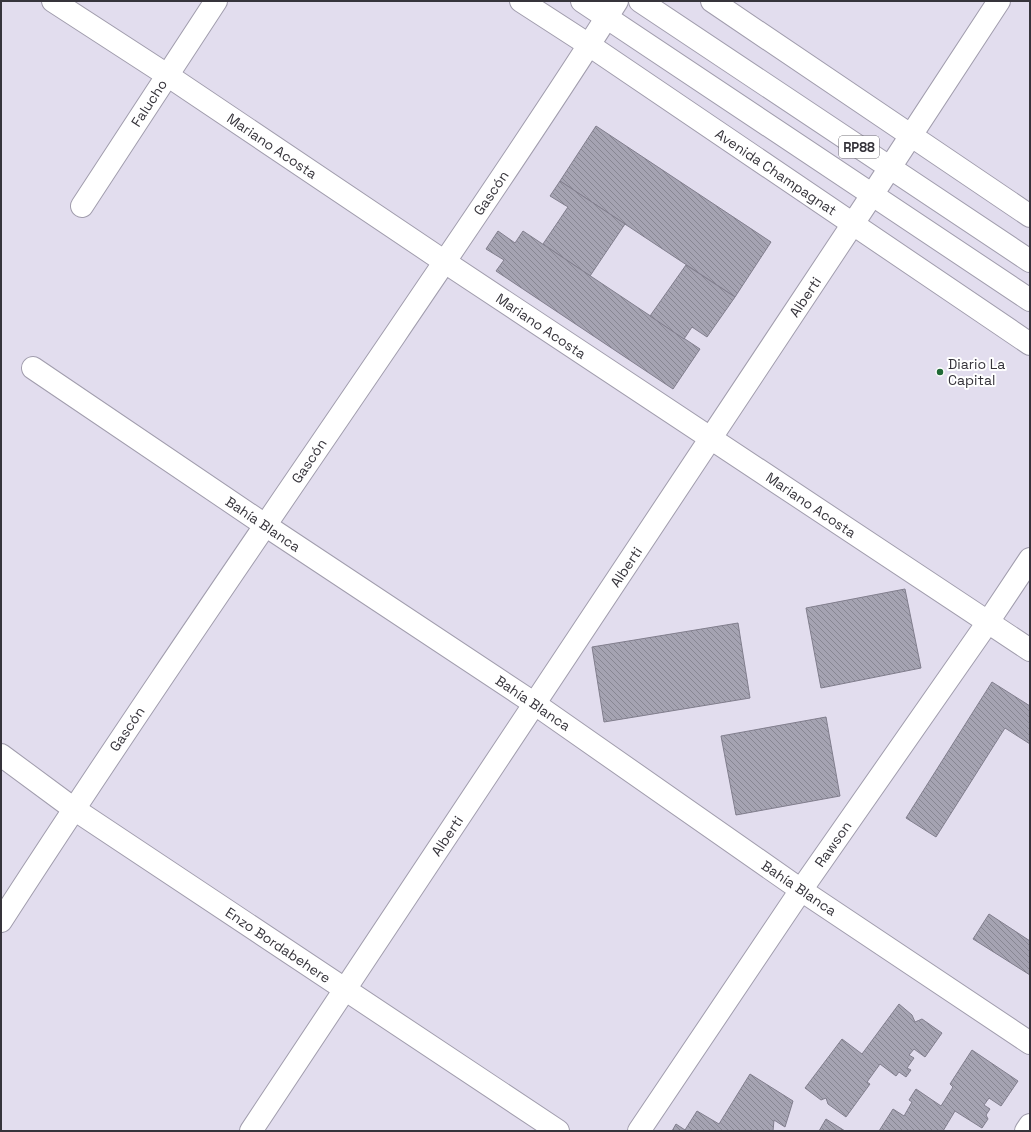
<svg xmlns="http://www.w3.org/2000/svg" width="1031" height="1132" viewBox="0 0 1031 1132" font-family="'Space Grotesk',sans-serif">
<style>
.building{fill:url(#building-back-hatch);stroke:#817e8d}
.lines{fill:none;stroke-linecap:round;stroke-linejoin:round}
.minor-casing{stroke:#a19dad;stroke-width:24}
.tertiary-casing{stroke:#a19dad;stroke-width:24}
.trunk-casing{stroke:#a19dad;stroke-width:24}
.minor{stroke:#fff;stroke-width:22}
.tertiary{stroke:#fff;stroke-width:22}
.trunk{stroke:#fff;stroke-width:22}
.poi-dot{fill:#206936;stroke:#fff;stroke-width:1.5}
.labels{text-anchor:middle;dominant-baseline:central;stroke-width:4;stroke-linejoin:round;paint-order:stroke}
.shield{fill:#fff;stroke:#727176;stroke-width:1}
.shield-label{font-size:13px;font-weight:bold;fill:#36343b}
.street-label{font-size:14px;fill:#36343b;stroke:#fff}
.poi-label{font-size:14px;fill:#36343b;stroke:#fff;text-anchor:start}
</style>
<defs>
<pattern id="building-back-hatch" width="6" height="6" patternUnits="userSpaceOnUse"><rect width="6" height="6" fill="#a5a3b2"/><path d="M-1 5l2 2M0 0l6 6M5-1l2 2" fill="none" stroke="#878692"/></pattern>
</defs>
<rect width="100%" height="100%" fill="#e2ddee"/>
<g class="building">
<path d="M596,126l175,116 -36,55 -175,-116z"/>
<path d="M560,181l65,43 -35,52 -47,-32 25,-37 -18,-11z"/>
<path d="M498,231l17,12 8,-12 177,118 -27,40 -177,-118 8,-11 -18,-11z"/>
<path d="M686,265l49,32 -28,40 -15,-10 -8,12 -34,-23z"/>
<path d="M905,589l16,79 -100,20 -15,-80z"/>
<path d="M738,623l12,75 -146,24 -12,-75z"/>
<path d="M992,682l38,24v38l-25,-16 -69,109 -30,-19z"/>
<path d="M826,717l14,79 -104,19 -15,-79z"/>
<path d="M989,914l41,27v34l-57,-36z"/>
<path d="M899,1004l13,11 3,7 7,-3 20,14 -17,24 -11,-8 -5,6 5,3 -7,10 4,2 -5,7 -7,-5 -3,4 -16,-12 -13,18 3,2 -24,33 -18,-13 -2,-6 -5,2 -16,-12 37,-49 20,15z"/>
<path d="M972,1050l46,31 -17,25 -12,-8 -5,7 6,4 -4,6 2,4 -6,9 -27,-17 -12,20h-64l14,-22 11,7 8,-14 -3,-2 7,-11 25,17 12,-19 -3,-3z"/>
<path d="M750,1074l43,27 -8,26 -11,-7 -1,11h-101l4,-7 9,6 12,-19 22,13z"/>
<path d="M826,1119l19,12h-26z"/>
</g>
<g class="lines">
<g class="minor-casing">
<g id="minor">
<path d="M53,1l114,74 278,187 585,388"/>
<path d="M82,206l134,-205"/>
<path d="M33,368l232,157 270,179 266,186 229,153"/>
<path d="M1,755l73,54 484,322"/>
<path d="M1,921c128,-198 262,-392 394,-586 75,-111 151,-221 222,-334"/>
<path d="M251,1131l621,-936 127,-194"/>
<path d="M639,1131l162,-241 187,-268 42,-63"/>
<path d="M1026,1131l4,-6"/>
</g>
</g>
<g class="tertiary-casing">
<g id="tertiary">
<path d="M521,1l68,44 441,299"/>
<path d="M712,1l318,215"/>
</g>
</g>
<g class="trunk-casing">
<g id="trunk">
<path d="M582,1l448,299"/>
<path d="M640,1l390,260"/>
</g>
</g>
<use href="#minor" class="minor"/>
<use href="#tertiary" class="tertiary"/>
<use href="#trunk" class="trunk"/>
</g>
<circle class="poi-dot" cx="940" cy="372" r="4"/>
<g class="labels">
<rect class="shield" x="839" y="136" width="40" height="22" rx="3"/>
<g class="shield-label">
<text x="859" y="147">RP88</text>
</g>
<g class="street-label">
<text transform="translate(149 103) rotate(-57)">Falucho</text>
<text transform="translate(272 146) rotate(34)">Mariano Acosta</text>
<text transform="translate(776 172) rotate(34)">Avenida Champagnat</text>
<text transform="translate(491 193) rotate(-56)">Gascón</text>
<text transform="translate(805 297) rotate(-56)">Alberti</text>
<text transform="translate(541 326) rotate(34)">Mariano Acosta</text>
<text transform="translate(309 461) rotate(-56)">Gascón</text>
<text transform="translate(811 505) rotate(34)">Mariano Acosta</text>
<text transform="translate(263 524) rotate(34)">Bahía Blanca</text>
<text transform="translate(626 567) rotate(-56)">Alberti</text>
<text transform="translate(533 703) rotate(34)">Bahía Blanca</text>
<text transform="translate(127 729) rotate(-56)">Gascón</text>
<text transform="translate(447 836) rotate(-56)">Alberti</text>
<text transform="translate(833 844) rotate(-55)">Rawson</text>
<text transform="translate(799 888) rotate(34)">Bahía Blanca</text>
<text transform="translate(278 945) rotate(34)">Enzo Bordabehere</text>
</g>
<g class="poi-label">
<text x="948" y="364">Diario La<tspan x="948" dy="16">Capital</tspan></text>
</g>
</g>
<rect width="1031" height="1132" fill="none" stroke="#36343b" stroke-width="4"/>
</svg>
